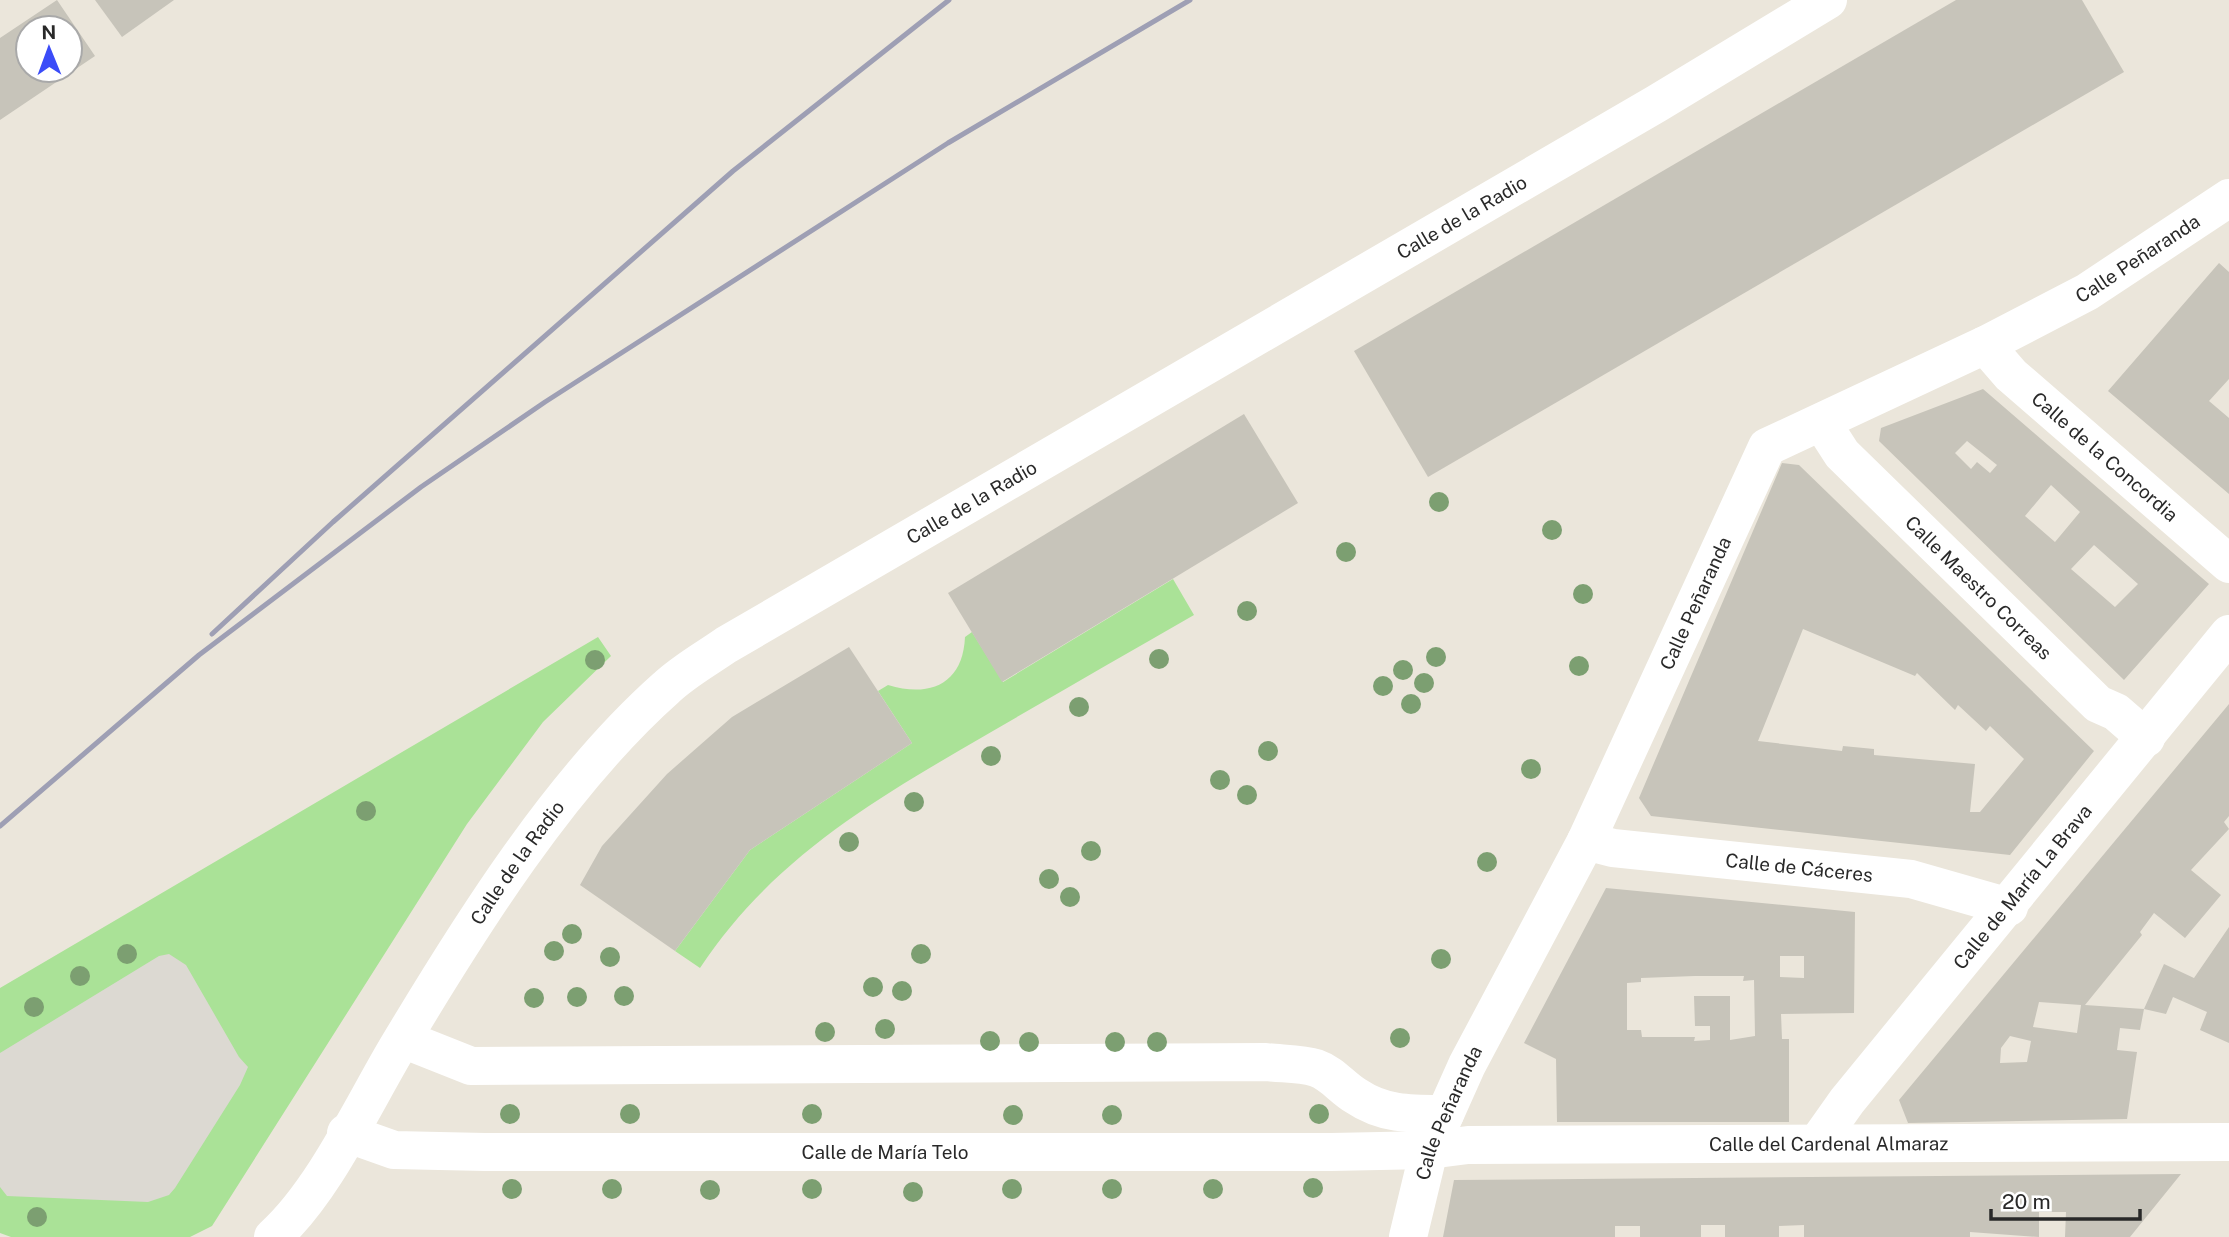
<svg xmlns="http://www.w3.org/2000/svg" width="2229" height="1237" viewBox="0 0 2229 1237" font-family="'Public Sans',sans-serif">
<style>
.green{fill:#aae297}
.plaza{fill:#dcd9d2}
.building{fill:#c7c4ba;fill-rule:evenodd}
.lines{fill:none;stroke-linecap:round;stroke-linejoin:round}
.minor{stroke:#fff;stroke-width:38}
.rail{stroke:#9e9fb4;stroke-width:5}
.tree{fill:#7c9f71}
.labels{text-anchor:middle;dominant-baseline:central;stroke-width:7;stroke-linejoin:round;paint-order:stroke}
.street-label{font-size:19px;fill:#292929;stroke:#fff}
</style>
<rect width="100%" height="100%" fill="#ebe6db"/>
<g class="green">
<path d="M1173,579l21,36c-70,40 -139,80 -208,120 -112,65 -213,123 -286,233l-25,-17 75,-101 162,-107 -34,-52 10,-6c42,13 75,-1 77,-48l7,-5 31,50z"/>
<path d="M598,637l13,19 -68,66 -76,102 -255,402 -22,11h-179l-11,-4v-245z"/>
</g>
<path class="plaza" d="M169,954l17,11 53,92 9,10 -8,18 -65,103 -6,7 -21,7 -141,-6 -7,-9v-134l159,-97z"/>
<g class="building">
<path d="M57,0l38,56 -95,64v-82zM28,28h42v42h-42z"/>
<path d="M95,0h79l-52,37z"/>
<path d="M1956,0h126l42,72 -696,405 -74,-126z"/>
<path d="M2219,263l10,9v107l-20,22 20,17v76l-121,-103z"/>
<path d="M1983,389l226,195 -85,96 -245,-239 2,-13zM1967,441l30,24 -7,8 -13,-11 -6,7 -16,-16zM2051,485l29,27 -25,30 -30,-26zM2094,545l44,39 -23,23 -44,-38z"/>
<path d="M1244,414l54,89 -296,179 -54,-89z"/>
<path d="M1782,463l17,2 295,286 -84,104 -359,-39 -12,-18zM1803,629l112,47 2,-3 38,37 3,-5 28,26 4,-5 34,33 -44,53h-10l5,-48 -101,-9v-6l-31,-3 -1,5 -84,-10z"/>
<path d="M849,647l63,96 -162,107 -75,101 -95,-66 22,-39 65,-72 65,-57z"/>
<path d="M2229,704v112l-5,6 5,7 -38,41 30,25 -36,43 -31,-25 -14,19 2,3 -57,70 59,4 -4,21 -20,-2 -3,22 20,2 -10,67 -219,4 -9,-23zM2039,1002l42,3 -4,28 -44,-6zM2010,1036l21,5 -4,21 -27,1 1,-15z"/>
<path d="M1606,888l249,24 -1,101 -73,1 1,25h7v83h-232l-1,-63 -32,-16zM1780,956h24v22l-24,-1zM1695,976h49l-1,5 11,-1 1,56 -25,4v-44h-36l1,30h15v14l-16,1 1,-4h-53l-1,-7h-14v-47l14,-1v-4z"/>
<path d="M2229,927v116l-29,-13 7,-18 -34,-15 -7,17 -22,-5 20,-45 30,14z"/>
<path d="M2181,1174l-51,63h-65l1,-25h-27v25l-69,-5v5h-166v-12l-25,1v11h-54v-12h-24v12h-61v-11h-25v11h-172l11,-57z"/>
</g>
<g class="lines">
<g class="minor">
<path id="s1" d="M1985,345l26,30 218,189"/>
<path id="s2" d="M1822,423l20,31 256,250 18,8 30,26"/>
<path id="s3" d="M1586,841l27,7 298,31 98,28"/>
<path d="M403,1039l68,27 795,-4c16,2 35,1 50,6 17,6 25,19 40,28 28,19 56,18 89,18"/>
<path id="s4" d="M346,1133l48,17 91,2h846l98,-2 39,-5 761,-3"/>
<path id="s5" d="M1818,1142l29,-41 382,-467"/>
<path id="s6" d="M273,1237c50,-45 89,-130 124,-189 73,-122 163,-266 269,-360 18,-17 40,-29 60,-43l930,-541 172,-104"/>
<path id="s7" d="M1408,1237l21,-87 38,-85 119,-224 181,-394 218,-102 102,-53 142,-94"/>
</g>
<g class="rail">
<path d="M212,634l121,-112 400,-351 216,-171"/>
<path d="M0,826l199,-171 222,-168 124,-85 403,-259 242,-143"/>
</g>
</g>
<g class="tree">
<circle cx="1439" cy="502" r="10"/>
<circle cx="1552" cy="530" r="10"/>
<circle cx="1346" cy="552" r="10"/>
<circle cx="1583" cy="594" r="10"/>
<circle cx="1247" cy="611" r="10"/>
<circle cx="1436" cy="657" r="10"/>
<circle cx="1159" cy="659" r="10"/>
<circle cx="595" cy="660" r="10"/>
<circle cx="1579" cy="666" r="10"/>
<circle cx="1403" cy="670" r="10"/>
<circle cx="1424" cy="683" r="10"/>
<circle cx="1383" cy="686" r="10"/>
<circle cx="1411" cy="704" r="10"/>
<circle cx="1079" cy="707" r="10"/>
<circle cx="1268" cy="751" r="10"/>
<circle cx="991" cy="756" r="10"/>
<circle cx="1531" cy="769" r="10"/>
<circle cx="1220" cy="780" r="10"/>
<circle cx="1247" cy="795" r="10"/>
<circle cx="914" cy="802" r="10"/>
<circle cx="366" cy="811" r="10"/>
<circle cx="849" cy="842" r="10"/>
<circle cx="1091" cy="851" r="10"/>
<circle cx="1487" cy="862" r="10"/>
<circle cx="1049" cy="879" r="10"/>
<circle cx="1070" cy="897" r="10"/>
<circle cx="572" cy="934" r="10"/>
<circle cx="554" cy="951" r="10"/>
<circle cx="127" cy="954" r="10"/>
<circle cx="921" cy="954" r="10"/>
<circle cx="610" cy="957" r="10"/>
<circle cx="1441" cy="959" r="10"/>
<circle cx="80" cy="976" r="10"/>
<circle cx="873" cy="987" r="10"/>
<circle cx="902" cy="991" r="10"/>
<circle cx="624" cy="996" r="10"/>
<circle cx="577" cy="997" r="10"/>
<circle cx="534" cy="998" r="10"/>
<circle cx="34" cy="1007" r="10"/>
<circle cx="885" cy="1029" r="10"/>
<circle cx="825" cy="1032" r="10"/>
<circle cx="1400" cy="1038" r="10"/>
<circle cx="990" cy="1041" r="10"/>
<circle cx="1029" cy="1042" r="10"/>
<circle cx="1115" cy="1042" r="10"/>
<circle cx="1157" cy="1042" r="10"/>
<circle cx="510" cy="1114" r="10"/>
<circle cx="630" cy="1114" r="10"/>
<circle cx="812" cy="1114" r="10"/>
<circle cx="1319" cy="1114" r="10"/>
<circle cx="1013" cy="1115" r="10"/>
<circle cx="1112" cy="1115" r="10"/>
<circle cx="1313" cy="1188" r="10"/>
<circle cx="512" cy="1189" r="10"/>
<circle cx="612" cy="1189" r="10"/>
<circle cx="812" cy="1189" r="10"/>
<circle cx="1012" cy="1189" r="10"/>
<circle cx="1112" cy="1189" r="10"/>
<circle cx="1213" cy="1189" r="10"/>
<circle cx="710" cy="1190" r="10"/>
<circle cx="913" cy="1192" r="10"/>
<circle cx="37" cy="1217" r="10"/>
</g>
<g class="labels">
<g class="street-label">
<text stroke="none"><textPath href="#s6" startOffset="1603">Calle de la Radio</textPath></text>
<text stroke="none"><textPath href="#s7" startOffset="1286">Calle Peñaranda</textPath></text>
<text stroke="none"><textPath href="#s1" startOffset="164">Calle de la Concordia</textPath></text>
<text stroke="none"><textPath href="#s6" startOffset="1036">Calle de la Radio</textPath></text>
<text stroke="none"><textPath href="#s2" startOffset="228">Calle Maestro Correas</textPath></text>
<text stroke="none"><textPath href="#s7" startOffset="698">Calle Peñaranda</textPath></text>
<text stroke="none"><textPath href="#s6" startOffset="448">Calle de la Radio</textPath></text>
<text stroke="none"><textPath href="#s3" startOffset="215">Calle de Cáceres</textPath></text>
<text stroke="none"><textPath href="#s5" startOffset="327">Calle de María La Brava</textPath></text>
<text stroke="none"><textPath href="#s7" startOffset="131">Calle Peñaranda</textPath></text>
<text stroke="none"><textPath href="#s4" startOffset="1486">Calle del Cardenal Almaraz</textPath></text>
<text stroke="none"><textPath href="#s4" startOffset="542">Calle de María Telo</textPath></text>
</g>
</g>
<g transform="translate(49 49) rotate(359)"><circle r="33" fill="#ffffff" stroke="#a9a9a9" stroke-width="2"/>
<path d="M0-5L12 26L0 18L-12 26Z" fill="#3b4cf8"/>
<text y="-10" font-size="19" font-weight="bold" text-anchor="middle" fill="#292929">N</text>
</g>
<path d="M1991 1209v10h149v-10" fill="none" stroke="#292929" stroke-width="3.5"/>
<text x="2002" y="1209" font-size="21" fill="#292929" stroke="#ffffff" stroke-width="5" paint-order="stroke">20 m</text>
</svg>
